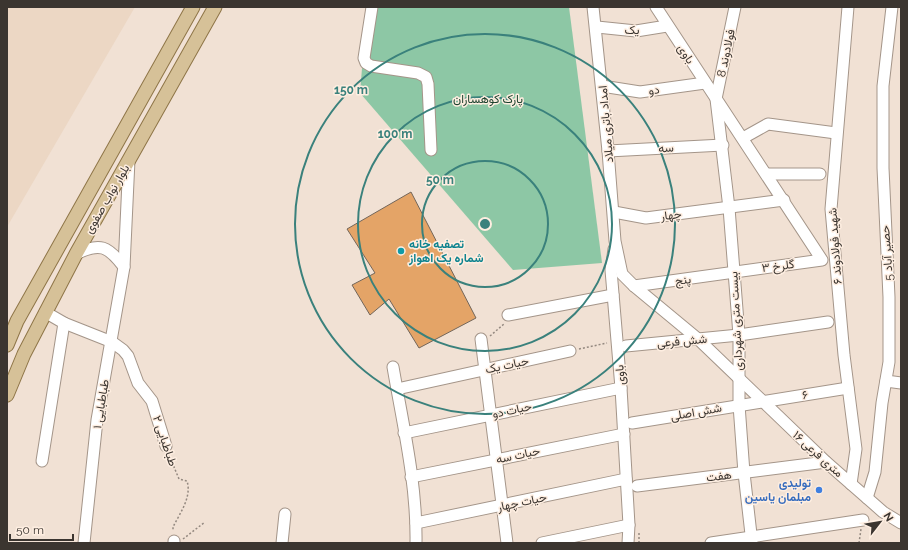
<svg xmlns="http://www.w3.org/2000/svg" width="908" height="550" viewBox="0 0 908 550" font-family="Raleway,Vazirmatn,sans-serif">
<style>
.built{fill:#ecd7c4}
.green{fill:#8dc7a5}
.building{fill:#e4a467;stroke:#73665a}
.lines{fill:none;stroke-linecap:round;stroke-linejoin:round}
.minor-casing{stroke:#a49589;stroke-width:13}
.major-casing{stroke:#8e7547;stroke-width:15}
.path{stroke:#948980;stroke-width:1.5;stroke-dasharray:2 2;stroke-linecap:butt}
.minor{stroke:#fff;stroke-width:11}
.major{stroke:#d6c198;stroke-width:13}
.ring{fill:none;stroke:#3a817c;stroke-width:2}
.culture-dot{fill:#0f9aa8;stroke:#feeee1;stroke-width:1.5}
.shop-dot{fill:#3f7fe0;stroke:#feeee1;stroke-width:1.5}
.labels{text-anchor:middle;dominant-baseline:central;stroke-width:3;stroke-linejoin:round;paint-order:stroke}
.street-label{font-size:12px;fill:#3b3530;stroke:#feeee1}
.park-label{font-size:12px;fill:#1b412d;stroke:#feeee1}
.culture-label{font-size:12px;font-weight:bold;fill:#0d838f;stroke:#feeee1;text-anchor:start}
.shop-label{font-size:12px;font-weight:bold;fill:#366cbe;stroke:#feeee1;text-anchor:end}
.centre{fill:#3a817c;stroke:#feeee1;stroke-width:2}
.ring-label{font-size:12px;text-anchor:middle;font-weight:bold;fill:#3a817c;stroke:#feeee1;stroke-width:3;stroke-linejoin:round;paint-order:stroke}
</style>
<rect width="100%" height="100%" fill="#f1e1d4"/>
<path class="built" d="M7,7h128l-128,220z"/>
<path class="green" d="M367,7h202l33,256 -89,7 -153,-177z"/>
<path class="building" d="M411,192l65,126 -57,30 -30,-49 -19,16 -18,-30 23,-12 -28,-44z"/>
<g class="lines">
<g class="minor-casing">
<g id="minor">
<path d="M372,7l-8,51 2,5 5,3 47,7 8,4 2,7 3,66"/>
<path d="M593,7l15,144 7,90 7,33 12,12 64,53 128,123 57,50 18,11"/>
<path d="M735,7l-19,92 13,109 10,127v70l5,68 8,70"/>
<path d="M848,7l-17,202 13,146 12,94 -5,35"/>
<path d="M597,27l39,4 31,-5"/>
<path d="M602,86l38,6 65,-9"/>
<path d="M743,138l25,-14 68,9"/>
<path d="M608,151l115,-6"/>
<path d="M767,174h53"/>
<path d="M614,212l32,6 138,-18"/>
<path d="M614,249l-3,21 10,118 8,137 -1,18"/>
<path d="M76,254c24,-12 32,-8 48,13"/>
<path d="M634,286l188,-26 -166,-253"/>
<path d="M508,315l105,-20"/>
<path d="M64,323l48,19 11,8 5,6 10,27 14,18 14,45"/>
<path d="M481,339l26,204"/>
<path d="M626,346l113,-11 89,-13"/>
<path d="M393,367c10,58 24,117 23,176"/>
<path d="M886,381l15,2"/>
<path d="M397,389l173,-38"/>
<path d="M632,423l216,-35"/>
<path d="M404,433l217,-45"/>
<path d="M42,461l22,-138 -19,-11"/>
<path d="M411,477l213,-43"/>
<path d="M637,486l189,-24"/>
<path d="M867,498l8,-26 7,-69 7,-41v-65l-6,-129v-82l9,-79"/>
<path d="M416,523l210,-44"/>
<path d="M174,541v2"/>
<path d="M84,543l13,-123 27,-153 5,-107"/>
<path d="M282,543l3,-29"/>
<path d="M542,543l87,-18"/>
<path d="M711,543l152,-23"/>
</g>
</g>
<g class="major-casing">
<g id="major">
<path d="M7,345l10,-24 176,-314"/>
<path d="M7,395l17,-41 52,-100 139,-247"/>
</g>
</g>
<g class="path">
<path d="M490,336l14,-12"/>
<path d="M579,349l28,-6"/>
<path d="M169,455l10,24 8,2c5,16 -7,32 -14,46v4"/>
<path d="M183,539l22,-17"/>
<path d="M639,543v-10"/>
<path d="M859,543l2,-14"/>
</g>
<use href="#minor" class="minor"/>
<use href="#major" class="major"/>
</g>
<g class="ring">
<circle cx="485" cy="224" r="63"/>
<circle cx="485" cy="224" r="127"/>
<circle cx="485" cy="224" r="190"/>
</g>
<circle class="culture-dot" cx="401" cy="251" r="4"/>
<circle class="shop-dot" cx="819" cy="490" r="4"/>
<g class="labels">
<g class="street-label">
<text x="632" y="30">یک</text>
<text transform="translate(726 53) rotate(-78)">فولادوند 8</text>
<text transform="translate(686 54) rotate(57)">باوی</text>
<text transform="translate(654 90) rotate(-7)">دو</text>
<text transform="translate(606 124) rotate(-95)">امداد باتری میلاد</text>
<text transform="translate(666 148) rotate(-3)">سه</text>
<text transform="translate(107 199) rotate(-60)">بلوار نواب صفوی</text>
<text transform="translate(671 215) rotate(-7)">چهار</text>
<text transform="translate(835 246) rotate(-94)">شهید فولادوند ۶</text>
<text transform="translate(887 253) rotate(-94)">حصیر آباد 5</text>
<text transform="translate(778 266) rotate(-7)">گلرخ ۳</text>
<text transform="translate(683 280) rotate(-7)">پنج</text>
<text transform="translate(736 321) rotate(-93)">بیست متری شهرداری</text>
<text transform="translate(682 341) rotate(-5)">شش فرعی</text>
<text transform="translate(507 365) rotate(-12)">حیات یک</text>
<text transform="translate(620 375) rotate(-95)">باوی</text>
<text transform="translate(805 395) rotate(-8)">۶</text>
<text transform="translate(101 404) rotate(-81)">طباطبایی ۱</text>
<text transform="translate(512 410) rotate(-12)">حیات دو</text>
<text transform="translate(696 412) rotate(-10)">شش اصلی</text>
<text transform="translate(165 441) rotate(71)">طباطبایی ۲</text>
<text transform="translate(818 454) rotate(42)">۱۶ متری فرعی</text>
<text transform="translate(518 455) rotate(-12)">حیات سه</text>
<text transform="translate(719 476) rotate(-7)">هفت</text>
<text transform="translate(522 502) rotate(-12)">حیات چهار</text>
</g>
<g class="park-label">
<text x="488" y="99">پارک کوهساران</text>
</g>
<g class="culture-label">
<text x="409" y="244">تصفیه خانه<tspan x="409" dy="14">شماره یک اهواز</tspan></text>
</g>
<g class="shop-label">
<text x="811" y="483">تولیدی<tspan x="811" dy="14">مبلمان یاسین</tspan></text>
</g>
</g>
<circle cx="485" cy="224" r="6" class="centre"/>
<g class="ring-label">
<text x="351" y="94">150 m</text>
<text x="395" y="138">100 m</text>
<text x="440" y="184">50 m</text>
</g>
<rect width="908" height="550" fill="none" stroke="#3b3530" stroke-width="16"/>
<g transform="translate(880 522) rotate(59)" stroke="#feeee1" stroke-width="3" paint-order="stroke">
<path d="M0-3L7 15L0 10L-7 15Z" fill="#3b3530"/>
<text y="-6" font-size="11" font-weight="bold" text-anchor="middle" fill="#3b3530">N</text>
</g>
<path d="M10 534v6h63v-6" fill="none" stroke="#3b3530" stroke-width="2"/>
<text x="16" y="534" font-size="12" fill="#3b3530" stroke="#feeee1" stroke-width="3" paint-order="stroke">50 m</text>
</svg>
